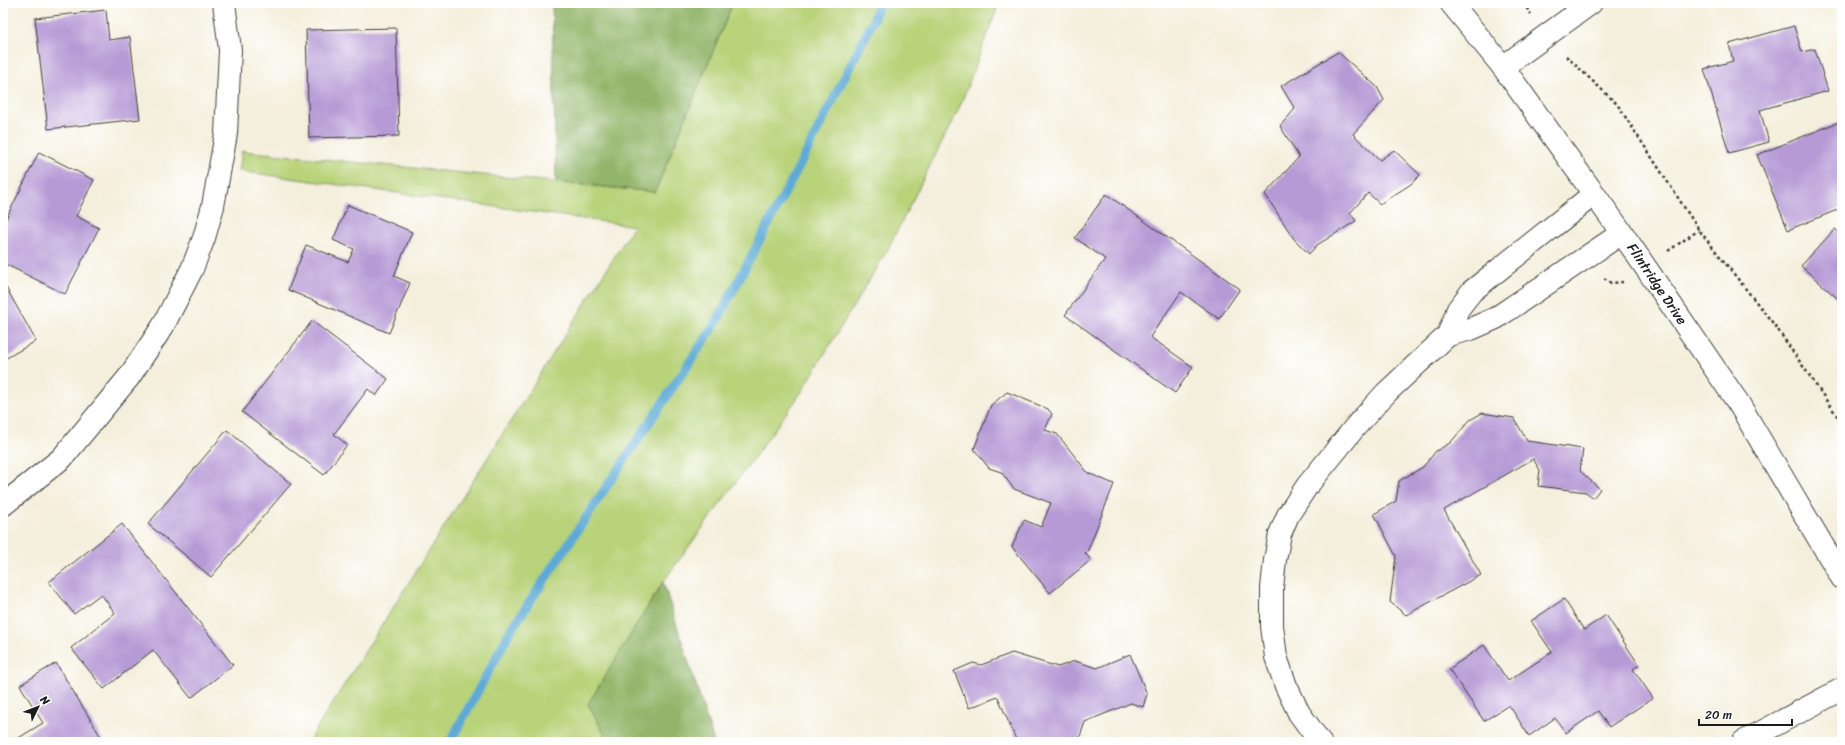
<svg xmlns="http://www.w3.org/2000/svg" width="1845" height="745" viewBox="0 0 1845 745" font-family="Sriracha,sans-serif">
<style>
.green{fill:#b8d379;stroke:#6a784a}
.forest{fill:#92b569;stroke:#576842}
.lines{fill:none;stroke-linecap:round;stroke-linejoin:round}
.stream{stroke:#5daad6;stroke-width:9}
.building{fill:#b69ad5}
.street-casing{stroke:#3c3c39;stroke-width:24}
.secondary-casing{stroke:#3c3c39;stroke-width:24}
.path{stroke:#3c3c39;stroke-width:2.5;stroke-dasharray:3 3;stroke-linecap:butt}
.street{stroke:#fff;stroke-width:22}
.secondary{stroke:#fff;stroke-width:22}
.labels{text-anchor:middle;dominant-baseline:central;stroke-width:3;stroke-linejoin:round;paint-order:stroke}
.street-label{font-size:14px;fill:#1c1c1c;stroke:#fff}
</style>
<rect width="100%" height="100%" fill="#fff"/>
<filter id="ink" filterUnits="userSpaceOnUse"><feTurbulence type="fractalNoise" baseFrequency=".025" numOctaves="2"/><feDisplacementMap in="SourceGraphic" scale="8" xChannelSelector="R" yChannelSelector="G"/><feConvolveMatrix kernelMatrix="1 2 1 2 8 2 1 2 1" color-interpolation-filters="sRGB"/></filter>
<filter id="wash" filterUnits="userSpaceOnUse"><feTurbulence type="fractalNoise" baseFrequency=".012" numOctaves="4" result="noise"/><feDisplacementMap in="SourceGraphic" scale="16" xChannelSelector="R" yChannelSelector="G"/><feGaussianBlur stdDeviation="0.9" result="paint"/><feColorMatrix in="noise" values="0 0 0 0 0 0 0 0 0 0 0 0 0 0 0 0 0 1.4 0 .05"/><feComposite in="paint" operator="in"/></filter>
<g filter="url(#wash)">
<rect width="100%" height="100%" fill="#f4efdc"/>
<path class="green" d="M733,3h266l-39,103 -72,143 -87,144 -138,189 -75,122 21,38h-301l326,-516 -395,-55 3,-20 412,41z"/>
<g class="forest">
<path d="M552,3h181l-78,189 -99,-10z"/>
<path d="M663,582l51,160h-105l-21,-38z"/>
</g>
<g class="lines">
<path class="stream" d="M450,742l61,-112 206,-309 89,-168 67,-132 6,-18"/>
</g>
<g id="blocks">
<g class="building">
<path d="M312,3h28v1l-28,3z"/>
<path d="M106,10l3,30 21,-3 10,82 -92,10 -13,-111z"/>
<path d="M1794,26l8,26 13,-3 13,42 -68,19 9,32 -40,11 -25,-84 29,-8 -4,-17z"/>
<path d="M396,28l3,108 -90,2 -3,-108z"/>
<path d="M1338,52l39,35 7,13 -31,34 27,26 14,-10 26,25 -9,9 -31,20 -12,-11 -18,20 6,8 -39,24 -8,9 -15,-15 -29,-45 34,-37 -19,-31 15,-17 -14,-23z"/>
<path d="M1841,121l1,87 -54,22 -31,-75z"/>
<path d="M39,152l55,28 -18,36 23,12 -34,66 -62,-31v-38z"/>
<path d="M1106,194l134,95 -21,30 -38,-27 -31,45 43,30 -18,26 -110,-78 40,-56 -30,-21z"/>
<path d="M348,205l64,27 -18,44 16,7 -21,50 -101,-43 18,-45 42,17 6,-13 -21,-9z"/>
<path d="M1835,229l7,6v58l-5,5 -36,-32z"/>
<path d="M3,282l33,59 -33,19z"/>
<path d="M312,321l76,58 -12,17 -8,-7 -34,45 13,11 -23,30 -82,-63z"/>
<path d="M1007,392l41,17 4,5 -7,16 12,4 31,39 26,11 -26,66 -3,3 6,7 -41,33 -38,-46 12,-27 17,7 10,-24 -37,-14 -13,-17 -12,-4 -15,-19 17,-44z"/>
<path d="M1482,413l32,5 13,23 56,8 -3,22 20,18 -7,9 -7,-6 -48,-6 2,-16 -7,-11 -89,51 37,65 -75,40 -16,-13 6,-46 -22,-42 22,-13 3,-20 24,-14 13,-16 14,-8 20,-23z"/>
<path d="M227,430l64,54 -80,93 -63,-53z"/>
<path d="M122,524l111,141 -42,33 -38,-48 -49,39 -33,-41 44,-35 -14,-19 -27,20 -25,-32z"/>
<path d="M1564,599l20,31 22,-15 33,50 -6,4 20,29 -44,29 -11,-16 -32,22 -11,-15 -26,18 -20,-31 -25,16 -35,-52 35,-24 24,36 44,-29 -21,-31z"/>
<path d="M1012,653l46,14 17,-6 22,7 33,-14 17,40 -4,13 -12,-4 -46,19 -7,20h-61l-19,-45 -29,11 -15,-37 19,-8 8,2z"/>
<path d="M56,663l48,79h-92l31,-19 -23,-38z"/>
</g>
</g>
</g>
<g filter="url(#ink)">
<use href="#blocks" fill-opacity="0" stroke="#3c3c39" stroke-width="1"/>
<g class="lines">
<g class="street-casing">
<g id="street">
<path d="M1448,335l10,-26 14,-18 122,-97"/>
<path d="M3,505l59,-47 67,-81 34,-51 29,-57 12,-31 9,-32 13,-72 4,-84 -6,-47"/>
<path d="M1320,742l-21,-29 -13,-27 -10,-29 -4,-31v-38l3,-28 5,-26 8,-19 19,-29 49,-60 30,-33 62,-58 23,-6 25,-11 126,-85"/>
<path d="M1743,742l99,-53"/>
</g>
</g>
<g class="secondary-casing">
<g id="secondary">
<path d="M1451,3l52,64 119,166 117,171 103,174"/>
<path d="M1503,67l88,-64"/>
</g>
</g>
<g class="path">
<path d="M1523,3l8,11"/>
<path d="M1566,56l51,48 82,126 77,97 66,96"/>
<path d="M1668,251l31,-21"/>
<path d="M1604,278l7,5 12,-1"/>
</g>
<use href="#street" class="street"/>
<use href="#secondary" class="secondary"/>
</g>
</g>
<g class="labels">
<g class="street-label">
<text transform="translate(1657 284) rotate(56)">Flintridge Drive</text>
</g>
</g>
<rect width="1845" height="745" fill="none" stroke="#fff" stroke-width="16"/>
<g transform="translate(38 707) rotate(47)" stroke="#ffffff" stroke-width="3" paint-order="stroke">
<path d="M0-3L7 15L0 10L-7 15Z" fill="#1c1c1c"/>
<text y="-6" font-size="11" font-weight="bold" text-anchor="middle" fill="#1c1c1c">N</text>
</g>
<path d="M1699 719v6h93v-6" fill="none" stroke="#1c1c1c" stroke-width="2"/>
<text x="1705" y="719" font-size="12" fill="#1c1c1c" stroke="#ffffff" stroke-width="3" paint-order="stroke">20 m</text>
</svg>
